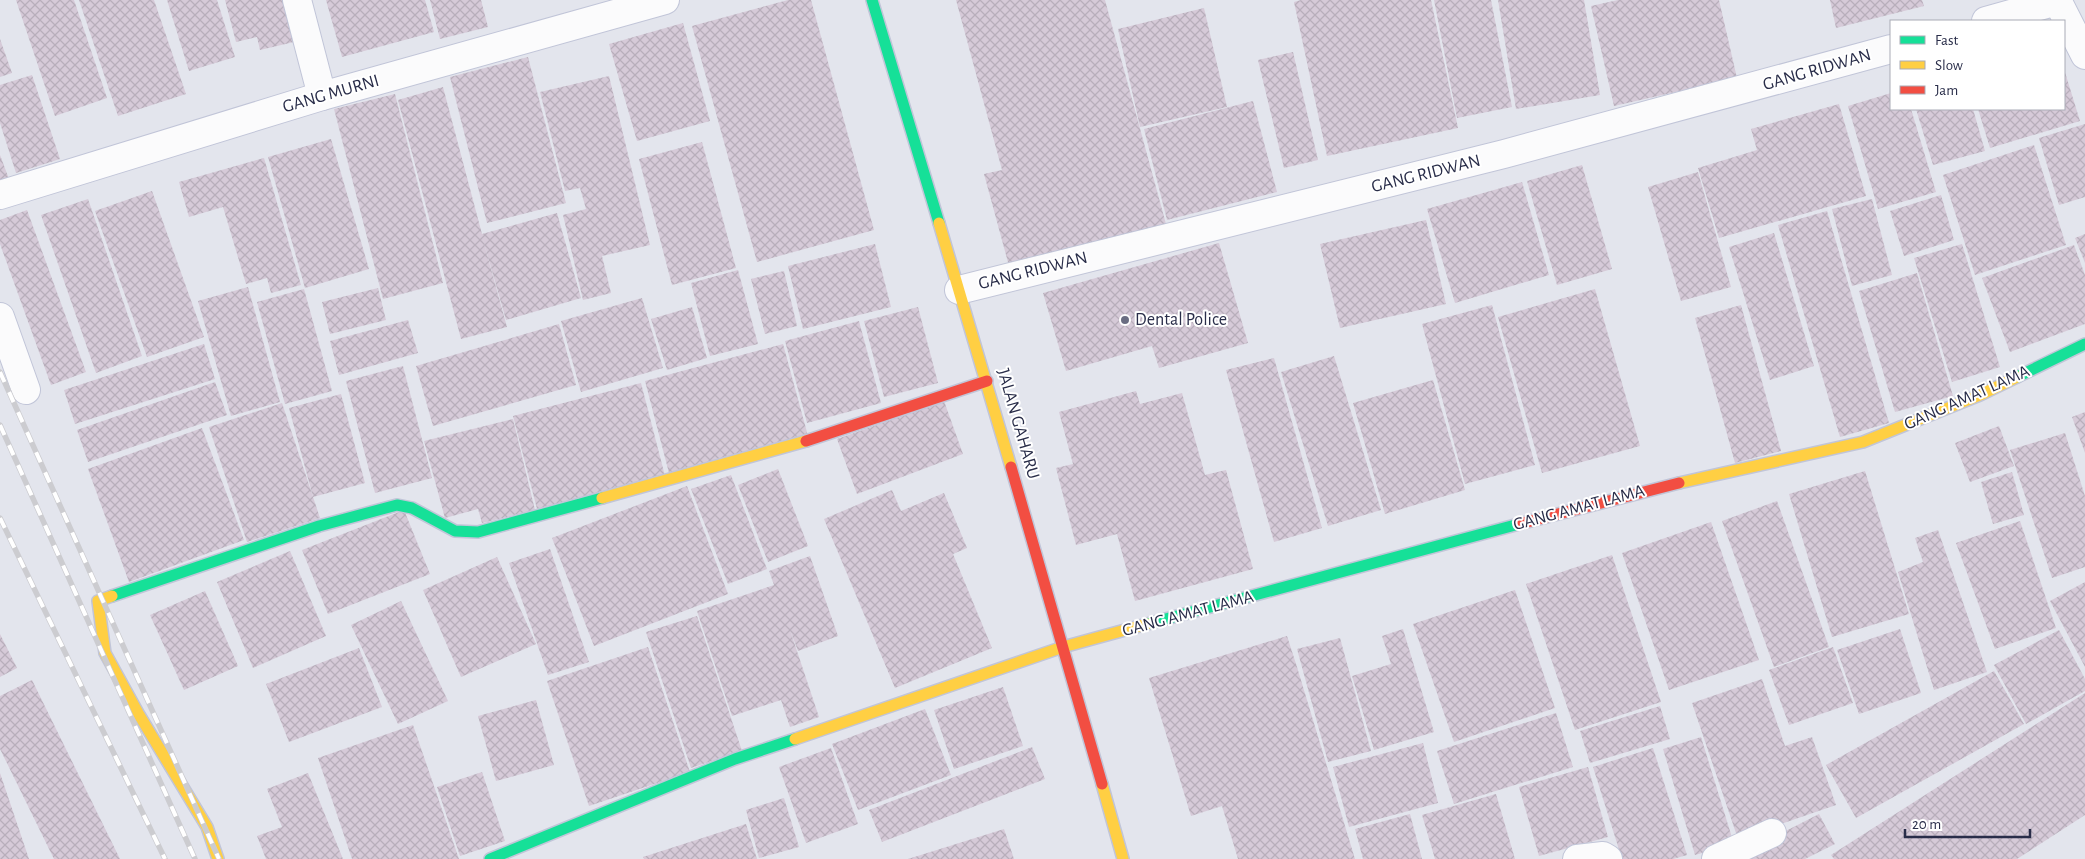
<svg xmlns="http://www.w3.org/2000/svg" width="2085" height="859" viewBox="0 0 2085 859" font-family="'Alegreya Sans',sans-serif">
<style>
.building{fill:url(#building-cross-hatch)}
.lines{fill:none;stroke-linecap:round;stroke-linejoin:round}
.street-casing{stroke:#c1c5d8;stroke-width:30}
.fast-casing{stroke:#c1c5d8;stroke-width:14}
.slow-casing{stroke:#c1c5d8;stroke-width:14}
.jam-casing{stroke:#c1c5d8;stroke-width:14}
.street{stroke:#fbfbfc;stroke-width:28}
.fast{stroke:#16e098;stroke-width:11}
.slow{stroke:#ffcf43;stroke-width:11}
.jam{stroke:#f24e42;stroke-width:11}
.rail-casing{stroke:#ccccd0;stroke-width:5.5}
.rail{stroke:#fff;stroke-width:4;stroke-dasharray:11;stroke-linecap:butt}
.poi-dot{fill:#6a6d82;stroke:#fff;stroke-width:2}
.labels{text-anchor:middle;dominant-baseline:central;stroke-width:4;stroke-linejoin:round;paint-order:stroke}
.street-label{font-size:18px;fill:#292d49;stroke:#fff}
.poi-label{font-size:18px;fill:#292d49;stroke:#fff;text-anchor:start}
</style>
<defs>
<pattern id="building-cross-hatch" width="8" height="8" patternUnits="userSpaceOnUse" patternTransform="scale(1.25)"><rect width="8" height="8" fill="#d6cad8"/><path d="M0 0l8 8M0 8l8-8" fill="none" stroke="#b8aebb"/></pattern>
</defs>
<rect width="100%" height="100%" fill="#e3e5ed"/>
<g class="building">
<path d="M16,0h58l33,98 -52,18z"/>
<path d="M79,0h75l32,94 -68,22z"/>
<path d="M167,0h50l18,57 -46,14z"/>
<path d="M225,0h59l10,42 -34,8 -3,-13 -21,5z"/>
<path d="M326,0h99l9,32 -92,25z"/>
<path d="M430,0h51l7,27 -48,12z"/>
<path d="M788,0h23l63,230 -117,32 -65,-236z"/>
<path d="M956,0h149l61,224 -157,42 -25,-92 18,-4z"/>
<path d="M1301,0h130l27,128 -131,28 -33,-154z"/>
<path d="M1434,0h57l21,107 -55,11z"/>
<path d="M1498,0h86l16,95 -84,14z"/>
<path d="M1618,0h101l18,78 -123,28 -23,-100z"/>
<path d="M1830,0h92l2,6 -88,22z"/>
<path d="M1204,8l23,99 -87,20 -22,-98z"/>
<path d="M683,23l27,98 -73,20 -28,-97z"/>
<path d="M0,39l12,34 -12,4z"/>
<path d="M1293,52l25,108 -34,8 -26,-108z"/>
<path d="M528,57l38,146 -79,20 -37,-146z"/>
<path d="M2064,69l16,52 -90,27 -12,-39h86z"/>
<path d="M32,75l28,84 -44,14 -16,-50v-38z"/>
<path d="M609,76l41,169 -48,11 9,37 -28,7 -20,-85 23,-6 -6,-21 -15,3 -25,-99z"/>
<path d="M443,87l39,147 75,-21 24,85 -75,22 -24,-84 25,91 -46,12 -63,-239z"/>
<path d="M1891,93v16h20l25,83 -58,17 -30,-103z"/>
<path d="M395,94l48,189 -60,16 -49,-190z"/>
<path d="M1253,101l24,91 -110,28 -23,-91z"/>
<path d="M1839,104l27,92 -147,42 -21,-70 59,-18 -6,-21z"/>
<path d="M1916,109h57l12,42 -52,14z"/>
<path d="M2085,124v73l-26,8 -20,-67z"/>
<path d="M331,139l38,130 -64,19 -37,-131z"/>
<path d="M702,142l34,126 -64,17 -33,-126z"/>
<path d="M2034,145l32,100 -91,30 -32,-100z"/>
<path d="M0,155l9,24 -9,4z"/>
<path d="M264,158l37,127 -30,8 -4,-15 -21,6 -23,-77 -34,10 -10,-35z"/>
<path d="M1582,165l30,104 -55,16 -30,-104z"/>
<path d="M1698,172l33,115 -50,14 -33,-114z"/>
<path d="M1522,182l27,93 -94,28 -28,-94z"/>
<path d="M152,191l52,146 -57,20 -52,-146z"/>
<path d="M1941,195l13,45 -50,16 -14,-45z"/>
<path d="M88,199l54,157 -46,17 -55,-158z"/>
<path d="M1872,199l20,76 -40,11 -20,-77z"/>
<path d="M27,210l59,162 -35,13 -51,-141v-24z"/>
<path d="M1827,211l62,212 -49,14 -62,-212z"/>
<path d="M1426,220l20,84 -106,24 -20,-84z"/>
<path d="M1774,233l40,133 -44,14 -41,-133z"/>
<path d="M2085,234v29l-10,-25z"/>
<path d="M1219,243l29,100 -89,25 -7,-22 -86,25 -23,-78z"/>
<path d="M875,244l16,63 -88,22 -15,-63z"/>
<path d="M1962,244l38,123 -48,15 -38,-124z"/>
<path d="M2074,245l11,30v49l-75,28 -28,-74z"/>
<path d="M738,270l20,74 -48,12 -19,-73z"/>
<path d="M784,271l13,55 -32,8 -14,-55z"/>
<path d="M1917,273l36,123 -58,16 -36,-121z"/>
<path d="M248,287l32,115 -49,14 -33,-115z"/>
<path d="M378,288l8,32 -56,14 -8,-32z"/>
<path d="M304,289l28,102 -47,13 -28,-102z"/>
<path d="M1595,289l45,157 -98,27 -44,-156z"/>
<path d="M642,298l21,70 -82,24 -20,-71z"/>
<path d="M1492,305l43,160 -70,19 -43,-160z"/>
<path d="M1741,305l40,146 -46,12 -40,-145z"/>
<path d="M692,307l15,51 -40,12 -16,-51z"/>
<path d="M918,307l20,76 -54,14 -20,-76z"/>
<path d="M408,320l10,33 -79,22 -9,-34z"/>
<path d="M859,321l22,82 -74,20 -22,-82z"/>
<path d="M559,324l17,61 -143,41 -17,-60z"/>
<path d="M204,344l11,35 -140,45 -11,-34z"/>
<path d="M783,344l25,92 -139,37 -24,-92z"/>
<path d="M1334,356l47,154 -53,16 -47,-154z"/>
<path d="M1274,358l48,170 -48,14 -48,-172z"/>
<path d="M403,366l29,112 -57,15 -29,-112z"/>
<path d="M1433,380l32,110 -80,24 -32,-111z"/>
<path d="M215,382l12,33 -139,47 -11,-32z"/>
<path d="M641,383l24,93 -128,33 -24,-93z"/>
<path d="M1136,391l4,13 42,-11 23,82 21,-5 27,99 -118,32 -18,-67 -41,11 -20,-77 17,-4 -14,-52z"/>
<path d="M341,394l24,89 -52,14 -24,-89z"/>
<path d="M944,401l19,53 -106,40 -20,-55z"/>
<path d="M282,403l38,115 -73,24 -38,-115z"/>
<path d="M2085,412v41l-13,-36z"/>
<path d="M513,419l22,91 -53,13 -4,-14 -33,9 -21,-77z"/>
<path d="M1999,426l15,40 -44,16 -15,-39z"/>
<path d="M202,428l42,112 -115,42 -41,-113z"/>
<path d="M2065,433l20,63v71l-33,11 -42,-128z"/>
<path d="M778,469l30,77 -40,16 -30,-77z"/>
<path d="M1865,471l44,143 -77,23 -43,-143z"/>
<path d="M2012,472l12,43 -31,9 -12,-42z"/>
<path d="M731,475l36,94 -39,15 -37,-95z"/>
<path d="M687,486l41,108 -134,52 -42,-108z"/>
<path d="M892,490l9,21 43,-18 23,55 -14,6 39,94 -97,40 -71,-169z"/>
<path d="M1777,501l52,146 -55,20 -52,-146z"/>
<path d="M404,510l26,64 -102,40 -26,-64z"/>
<path d="M2020,521l36,107 -61,21 -39,-106z"/>
<path d="M1711,522l48,138 -90,30 -47,-137z"/>
<path d="M1938,530l49,142 -53,18 -36,-118 25,-10 -8,-24z"/>
<path d="M550,549l39,113 -41,13 -39,-112z"/>
<path d="M290,551l36,85 -73,32 -36,-86z"/>
<path d="M1612,555l49,147 -86,28 -49,-146z"/>
<path d="M810,556l28,80 -40,15 -8,-21 29,87 -29,10 -9,-27 -49,16 -35,-105 77,-26 -5,-14z"/>
<path d="M497,557l39,87 -75,33 -38,-87z"/>
<path d="M2085,582v85l-35,-66z"/>
<path d="M1515,590l40,118 -101,34 -41,-118z"/>
<path d="M205,591l33,75 -54,24 -34,-75z"/>
<path d="M401,601l47,100 -50,23 -47,-99z"/>
<path d="M697,616l45,135 -51,17 -45,-136z"/>
<path d="M1403,629l31,103 -60,18 -22,-74 39,-12 -9,-28z"/>
<path d="M1900,629l21,64 -62,21 -22,-64z"/>
<path d="M2059,630l26,49v12l-59,33 -32,-59z"/>
<path d="M0,634l17,34 -17,9z"/>
<path d="M1287,636l10,31 58,192h-117l-16,-53 -31,10 -42,-138z"/>
<path d="M1340,638l31,113 -43,11 -31,-113z"/>
<path d="M648,647l42,125 -101,34 -42,-125z"/>
<path d="M1833,647l20,56 -64,22 -20,-55z"/>
<path d="M359,648l23,59 -93,35 -23,-58z"/>
<path d="M1994,671l30,53 -168,94 -30,-53z"/>
<path d="M1762,679l23,67 27,-9 24,68 -98,34 -46,-136z"/>
<path d="M32,680l88,179h-66l-54,-110v-53z"/>
<path d="M1003,687l20,59 -69,23 -20,-59z"/>
<path d="M2085,693v122l-68,44h-183l-3,-4z"/>
<path d="M536,700l18,65 -58,16 -18,-65z"/>
<path d="M1660,706l10,33 -80,24 -10,-32z"/>
<path d="M925,709l26,66 -93,35 -26,-66z"/>
<path d="M1556,713l17,54 -119,37 -17,-53z"/>
<path d="M413,725l46,134h-107l-34,-101z"/>
<path d="M1701,737l33,107 -39,11 -32,-106z"/>
<path d="M1423,743l15,60 -89,24 -16,-60z"/>
<path d="M1032,747l13,32 -163,63 -13,-32z"/>
<path d="M831,748l27,76 -52,19 -27,-76z"/>
<path d="M1653,748l34,107 -14,4h-51l-29,-92z"/>
<path d="M1588,767l20,70 -69,19 -20,-69z"/>
<path d="M482,772l23,69 -45,15 -23,-69z"/>
<path d="M0,773l29,86h-29z"/>
<path d="M308,773l35,86h-77l-9,-23 25,-9 -15,-38z"/>
<path d="M1496,794l19,65h-80l-13,-44z"/>
<path d="M784,798l15,49 -40,11 -13,-48z"/>
<path d="M1410,814l12,45h-59l-8,-30z"/>
<path d="M1819,814l16,30 -30,15h-74z"/>
<path d="M746,824l11,35h-113l-1,-2z"/>
<path d="M1004,829l10,30h-106z"/>
</g>
<g class="lines">
<g class="street-casing">
<g id="street">
<path d="M297,0l25,96"/>
<path d="M2057,0l28,55"/>
<path d="M1986,21l71,-20"/>
<path d="M0,195l322,-99 343,-96"/>
<path d="M959,290l545,-136 387,-105"/>
<path d="M0,317l26,73"/>
<path d="M1577,859l26,-3 5,3"/>
<path d="M1716,859l56,-26"/>
</g>
</g>
<g class="fast-casing">
<g id="fast">
<path d="M872,0l67,223"/>
<path d="M2017,377l68,-33"/>
<path d="M112,596l207,-70 78,-21 15,3 43,23 23,1 124,-34"/>
<path d="M1147,624l372,-100"/>
<path d="M490,859l245,-100 60,-20"/>
</g>
</g>
<g class="slow-casing">
<g id="slow">
<path d="M939,223l72,244"/>
<path d="M1679,483l184,-41 117,-47 37,-18"/>
<path d="M602,498l204,-57"/>
<path d="M112,596l-14,5 7,52 33,60 69,114 11,32"/>
<path d="M795,739l268,-92 84,-23"/>
<path d="M1102,784l21,75"/>
</g>
</g>
<g class="jam-casing">
<g id="jam">
<path d="M806,441l181,-60"/>
<path d="M1011,467l91,317"/>
<path d="M1519,524l160,-41"/>
</g>
</g>
<use href="#street" class="street"/>
<use href="#fast" class="fast"/>
<use href="#slow" class="slow"/>
<use href="#jam" class="jam"/>
<g class="rail-casing">
<g id="rail">
<path d="M0,372l219,487"/>
<path d="M0,425l195,434"/>
<path d="M0,518l165,341"/>
</g>
</g>
<use href="#rail" class="rail"/>
</g>
<circle class="poi-dot" cx="1125" cy="320" r="5"/>
<g class="labels">
<g class="street-label">
<text transform="translate(1817 70) rotate(-16)">GANG RIDWAN</text>
<text transform="translate(331 94) rotate(-16)">GANG MURNI</text>
<text transform="translate(1426 174) rotate(-14)">GANG RIDWAN</text>
<text transform="translate(1033 271) rotate(-14)">GANG RIDWAN</text>
<text transform="translate(1967 398) rotate(-24)">GANG AMAT LAMA</text>
<text transform="translate(1018 424) rotate(74)">JALAN GAHARU</text>
<text transform="translate(1579 508) rotate(-15)">GANG AMAT LAMA</text>
<text transform="translate(1188 614) rotate(-15)">GANG AMAT LAMA</text>
</g>
<g class="poi-label">
<text x="1135" y="320">Dental Police</text>
</g>
</g>
<rect x="1890" y="20" width="175" height="90" fill="#ffffff" stroke="#a9abb6"/>
<rect x="1900" y="36" width="25" height="8" fill="#16e098" stroke="#a9abb6"/>
<text x="1935" y="45" font-size="15" fill="#292d49">Fast</text>
<rect x="1900" y="61" width="25" height="8" fill="#ffcf43" stroke="#a9abb6"/>
<text x="1935" y="70" font-size="15" fill="#292d49">Slow</text>
<rect x="1900" y="86" width="25" height="8" fill="#f24e42" stroke="#a9abb6"/>
<text x="1935" y="95" font-size="15" fill="#292d49">Jam</text>
<path d="M1905 829v8h125v-8" fill="none" stroke="#292d49" stroke-width="2.5"/>
<text x="1912" y="829" font-size="15" fill="#292d49" stroke="#ffffff" stroke-width="4" paint-order="stroke">20 m</text>
</svg>
